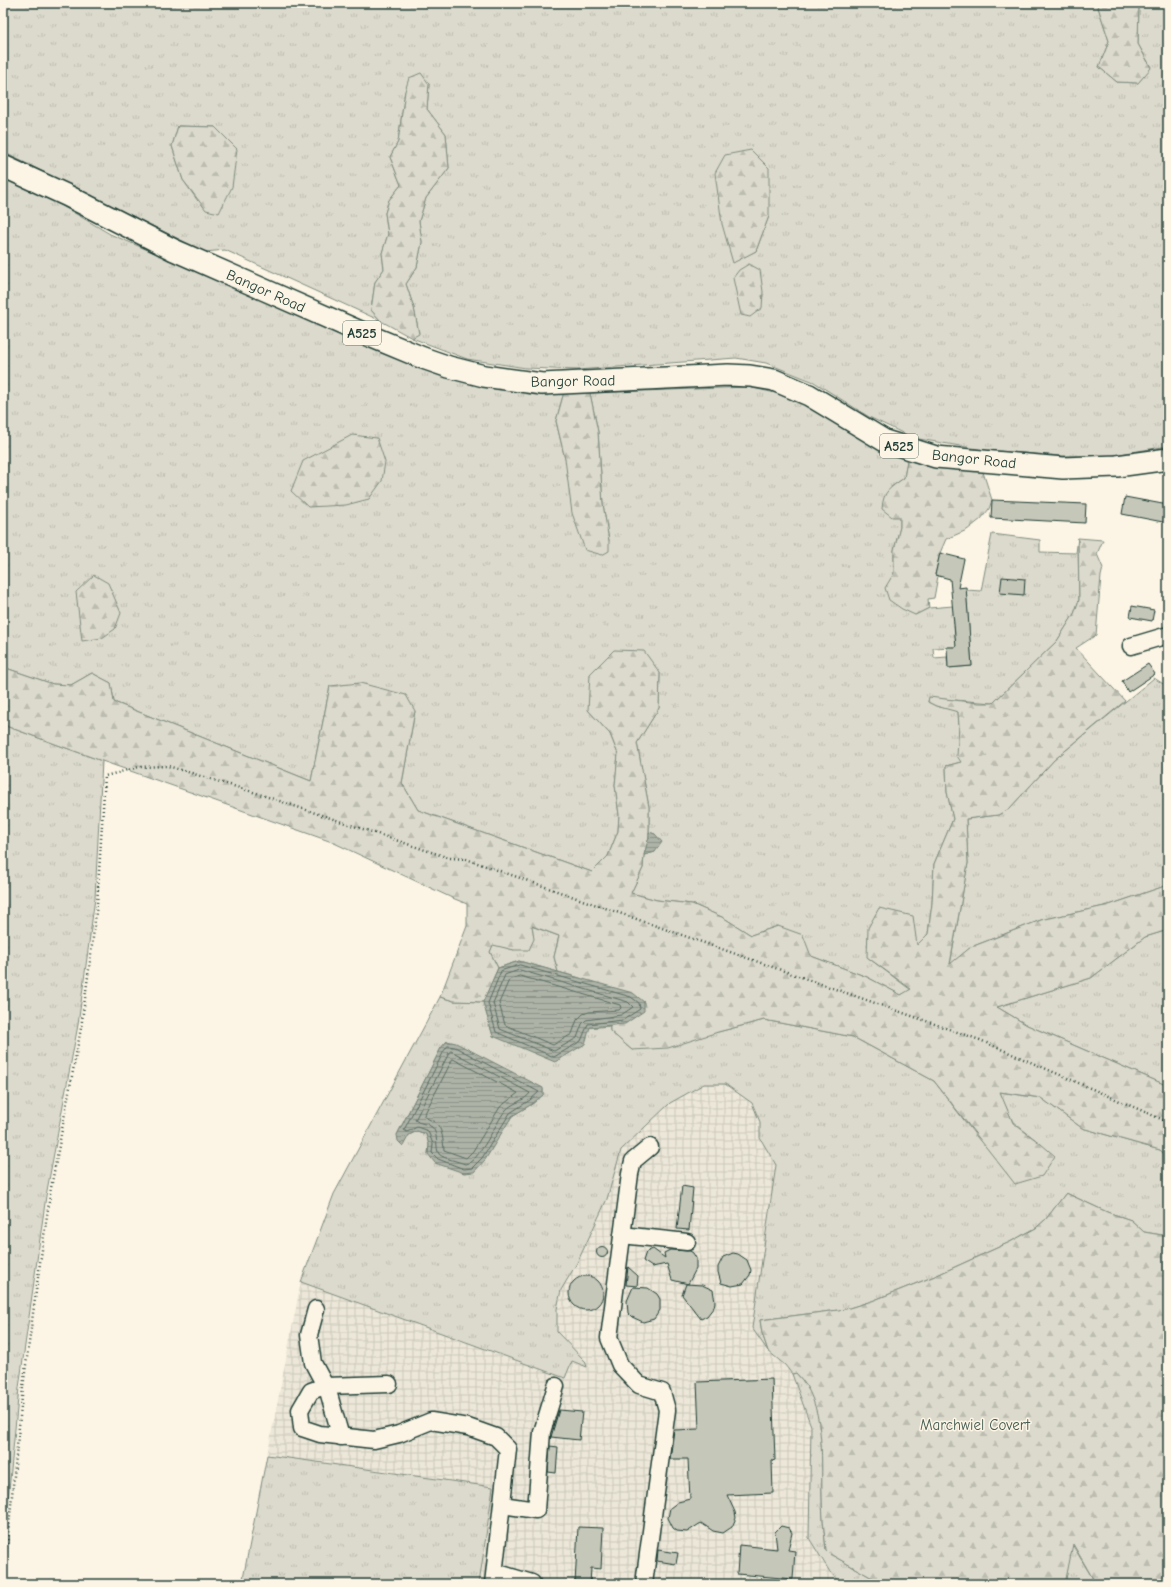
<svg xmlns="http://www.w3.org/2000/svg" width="1171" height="1587" viewBox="0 0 1171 1587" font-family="'Comic Neue',sans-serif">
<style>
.industrial{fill:url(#industrial-grid)}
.grass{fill:url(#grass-tufts);stroke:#7e8c80;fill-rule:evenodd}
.forest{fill:url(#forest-firs);stroke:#7e8c80}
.water{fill:url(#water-rules);stroke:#758479}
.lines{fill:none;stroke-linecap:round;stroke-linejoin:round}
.shore{stroke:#586c62;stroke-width:1}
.building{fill:#c5c7b9;stroke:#1f3d34}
.minor-casing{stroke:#1f3d34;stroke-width:19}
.major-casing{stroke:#1f3d34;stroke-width:24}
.path{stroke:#1f3d34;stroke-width:2.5;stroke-dasharray:1 3;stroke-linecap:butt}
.minor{stroke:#fcf5e5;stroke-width:16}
.major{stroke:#fcf5e5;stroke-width:21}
.labels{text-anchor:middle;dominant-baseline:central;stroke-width:3;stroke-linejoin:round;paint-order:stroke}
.shield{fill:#fcf5e5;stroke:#617469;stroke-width:1}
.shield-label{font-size:14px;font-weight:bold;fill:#1f3d34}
.street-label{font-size:15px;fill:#1f3d34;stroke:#fcf5e5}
.park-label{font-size:15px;fill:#455c52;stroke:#fcf5e5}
</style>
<defs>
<pattern id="industrial-grid" width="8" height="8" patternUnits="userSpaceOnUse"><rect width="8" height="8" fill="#ece7d8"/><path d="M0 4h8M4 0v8" fill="none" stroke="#cac7ba"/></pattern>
<pattern id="grass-tufts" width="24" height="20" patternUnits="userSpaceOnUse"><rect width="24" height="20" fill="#dcdacc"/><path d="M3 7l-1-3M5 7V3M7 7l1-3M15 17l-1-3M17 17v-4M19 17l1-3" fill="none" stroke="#bcbcb0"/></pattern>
<pattern id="forest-firs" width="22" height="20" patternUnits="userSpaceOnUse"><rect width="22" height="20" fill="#dcdacc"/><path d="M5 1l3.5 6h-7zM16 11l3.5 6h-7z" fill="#bcbcb0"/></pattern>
<pattern id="water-rules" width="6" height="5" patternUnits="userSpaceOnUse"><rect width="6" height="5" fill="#aeb3a7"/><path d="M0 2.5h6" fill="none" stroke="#8d9389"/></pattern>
</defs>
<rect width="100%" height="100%" fill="#fcf5e5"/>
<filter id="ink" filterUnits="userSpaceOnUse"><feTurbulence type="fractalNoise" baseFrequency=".025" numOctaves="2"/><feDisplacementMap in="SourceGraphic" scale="8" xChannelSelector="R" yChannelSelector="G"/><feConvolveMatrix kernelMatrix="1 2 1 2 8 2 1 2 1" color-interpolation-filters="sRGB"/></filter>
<g filter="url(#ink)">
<path class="industrial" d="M498,889l289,192 -19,270 17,14 7,9 19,52 -2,112 21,34 11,12h-599l59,-302 33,-88z"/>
<g class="grass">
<path d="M3,3h1099l-4,4 11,34 -10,26 18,15 21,1 13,-16 -13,-23 1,-41h29v443l-60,10h-47l-77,-6 -71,-12 -44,-21 -55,-35 -48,-19 -30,-5 -159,12 -51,-2 -59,-9 -55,-21 7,-5 -5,-25 -8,-24 11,-17 5,-25 -3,-21 7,-23 23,-30 -3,-34 -19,-25 2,-25 -24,7 -7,51 -8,15 11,28 -12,15 -4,13 3,21 -6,19 2,16 -9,13 -4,28 10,11 -156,-71 -20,2 -202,-100zM178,126l37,1 -17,74 -15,-21 -11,-34zM769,216l-13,35 -23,11z"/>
<path d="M3,176l41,19 66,39 161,68 108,50 102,33 83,7 -8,29 9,38 44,82 -6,-37 -5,-72 -8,-39 158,-6 46,10 113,63 -3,18 -13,9 9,30v10l-6,23v23l21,42 14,-7 24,-2 3,41 -23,1 1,10 13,-1 1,11 24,-2 -6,-76 15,1 11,-57 48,6v12l36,1 2,-15 1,62 -5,14 -17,27 -64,62 -64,-5 -1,4 8,4 22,5 3,51 -15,4 1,26 6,27 -19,45 -2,39 -4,31 -11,11 -50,12 44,33 -10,5 -34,-18 -56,-21 -33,-30 -27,9 -27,-17 -32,-14 -35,-4 -26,-7 12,-25 1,-13 11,-3v-18l-6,-2v-25l-12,-64 22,-35 1,-35 -72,37 22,24 8,20 -3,31 4,30 -1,16 -10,25 -16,16 -174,-62 -16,-27 13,-72 -85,-25 -19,95 -197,-79 -3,-19 -19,-10 -21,12 -18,-1 -50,-17z"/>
<path d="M1154,678l14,9v198l-59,20 -68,15 -70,27 -21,18 18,-102 -2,-44 32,-4 11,-6 45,-49z"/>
<path d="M3,725l99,36 -7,137 -17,127 -32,171 -27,192 -11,113 -5,38z"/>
<path d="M531,926l28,10 -5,21 4,15 -39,-11 -21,7 -8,-16 3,-8 21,6z"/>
<path d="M1168,930v156l-141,-61 -30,-18 94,-29 54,-41z"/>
<path d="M440,997l14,4 29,1 10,34 117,-10v5l22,19 86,-18 46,-12 89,17 81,44 46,60 61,3 -28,-22 -14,-30 42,6 41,30 78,22 8,7v79l-24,-4 -13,-12 -24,-8 -41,-19 -20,26 -10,9 -26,14 -75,34 -63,25 -26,8 -86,11 2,13 6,18 -16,-23 24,-163 -16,-27v-16l-8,-19 -27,-19h-21l-34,19 -49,47 -14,49 -30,64 -16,27 -4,19v23l28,29 2,6 -15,-6 -7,17 -264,-96 33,-88zM447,1041l96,48v6l-11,9 -20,12 -13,20 -71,18 1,-9 -3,-11 -9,-3 -8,4h-12l44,-87z"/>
<path d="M796,1373c31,30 25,82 26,121 0,19 2,37 4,56l4,4 53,30h-42l-11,-12 -21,-34 2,-112 -19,-52z"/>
<path d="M267,1455l226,32 -14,97h-237z"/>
<path d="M1072,1544l24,40h-31z"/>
</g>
<g class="forest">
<path d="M1102,3h37l-1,41 13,24 -13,15 -21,-1 -18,-15 10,-26 -11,-34z"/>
<path d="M421,73l8,11 -2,25 19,25 3,34 -23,30 -7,23 3,21 -5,25 -11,17 8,24 5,26 -7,4 -31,-17 -10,-11 4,-28 9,-13 -2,-16 6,-19 -3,-21 4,-13 12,-15 -11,-28 8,-15 7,-51 4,-13z"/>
<path d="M178,126l37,1 22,22 -5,38 -13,26 -13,-3 -23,-30 -11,-34z"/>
<path d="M751,150l18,18v48l-13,35 -23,12 -11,-39 -7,-51 10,-18z"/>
<path d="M749,264l11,6 3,22 -1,16 -12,9 -9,-2 -8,-37 6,-8z"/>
<path d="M564,392l26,1 8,39 5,72 6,37v10l-7,4 -17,-5 -13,-37 -7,-54 -9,-38z"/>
<path d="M352,435l25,3 8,24 -3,19 -13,18 -23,6 -38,2 -17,-16 12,-30z"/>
<path d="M883,447l99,22 10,31 -3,9 -8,10 -14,11 -21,9 -6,14 -5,22 3,1 -4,22 -6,1 1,9 -14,7 -13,-6 -13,-9 -4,-12 9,-15v-23l6,-23v-10h-8l-10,-8c1,-18 8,-21 22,-31l3,-17z"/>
<path d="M1078,538l25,2 -6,14 6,14 -2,8 -5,59 -20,13 49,53 -71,59 -45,49 -11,6 -32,4 2,44 -18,101 21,-17 70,-27 68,-15 59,-20v45l-23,7 -54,41 -94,29 30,18 141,61v71l-8,-7 -78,-22 -41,-30 -41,-6 13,31 28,21 14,12 -13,20 -27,8 -81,-103 -81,-44 -89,-17 -46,12 -50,16 -36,2 -22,-19 -1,-29 -29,-24 -22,-6 -4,-15 5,-21 -27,-10 2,13 -5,11h-15l-21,-5 -3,7 8,16 -15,34 -29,-1 -14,-4 27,-71v-22l-17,-7 -118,-55 -230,-81 -99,-36v-58l50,17 18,1 21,-12 19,10 3,19 197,79 19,-95 30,-3 46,12 9,16 -13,72 16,27 174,62 16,-16 10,-25 1,-16 -4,-30 3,-31 -8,-20 -22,-24 2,-36 24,-24 30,1 16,22 -1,35 -22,35 12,64v30l-5,18 -1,13 -12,25 26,7 35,4 32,14 27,17 27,-9 25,9 8,21 56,21 34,18 10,-6 -44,-32 1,-29 11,-20 34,8 4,29 11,-11 4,-31 2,-39 19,-45 -6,-27 -1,-26 15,-4 -4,-6 2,-30 -1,-14 -22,-6 -8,-4 1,-5 50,6h14l64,-62 17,-27 5,-14z"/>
<path d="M94,575l14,8 13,30 -6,16 -13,9 -20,3 -6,-49z"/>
<path d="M1066,1193l41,19 24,8 13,12 24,4v340l-12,8h-60l-23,-40 -8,40h-182l-53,-30 -4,-4c-2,-19 -4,-37 -4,-56 -1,-37 4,-92 -26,-121l-4,1 -7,-9 -17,-14 -6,-18 -2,-13 86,-11 26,-8 63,-25 75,-34 26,-14 10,-9z"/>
</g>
<g class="water">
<path d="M649,832l6,2 7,8 -7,10 -11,3 5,-18z"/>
<path d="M519,961l114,32 11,9v9l-19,13 -35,3 -5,17 -30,18 -62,-26 -10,-34 15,-34z"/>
<path d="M447,1041l9,2 87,45v7l-11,9 -20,12 -27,44 -11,12 -10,1 -29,-10 -7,-9 1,-9 -3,-11 -9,-3 -8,4 -6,11 -5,-5 -1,-6 44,-87z"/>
</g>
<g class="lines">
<g class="shore">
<path d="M520,965l111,32 8,6 1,6 -17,11 -35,4 -7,17 -27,16 -58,-25 -8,-29 13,-32z"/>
<path d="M520,970l108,32 5,5 -12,8 -35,5 -4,4 -5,14 -23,13 -54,-22 -7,-26 12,-28z"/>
<path d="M520,976l100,29 1,3 -2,2 -30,2 -6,2 -6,6 -5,14 -19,11 -48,-20 -6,-22 10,-23z"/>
<path d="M448,1046l7,1 84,45 -9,8 -20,13 -28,45 -10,10 -8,1 -26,-10 -6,-6 1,-9 -5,-13 -11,-4 -10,5 -3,-2 40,-79z"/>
<path d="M451,1051l79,42c-5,8 -19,10 -25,18 -9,11 -26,52 -40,53 -7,-3 -21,-5 -26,-10 -4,-5 0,-20 -7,-27 -5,-4 -13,-3 -17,-7l34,-67z"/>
<path d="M453,1059l65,34 -18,14 -27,44 -7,7 -22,-8c-1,-9 -1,-21 -9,-28 -4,-2 -8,-3 -11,-6z"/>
</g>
</g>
<g class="building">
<path d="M1125,497l43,8v18l-46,-9z"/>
<path d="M992,500l94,4 -1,19 -94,-5z"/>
<path d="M940,553l24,6 -6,29 8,-1 6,79 -24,2 -1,-21h9l-6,-68 -15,-4z"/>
<path d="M1002,577l23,2 -1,16 -24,-2z"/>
<path d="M1132,606l22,4 -2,11 -22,-4z"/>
<path d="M1148,664l7,10 -27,18 -6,-11z"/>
<path d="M682,1186l11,2 -4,42 -12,-1z"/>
<circle cx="602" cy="1252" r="5.5"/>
<path d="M653,1249l12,9 -1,-5 6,-3 20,1 3,2 3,5v11l-8,15 -16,-4 -5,-16 -15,3 -9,-6 3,-9z"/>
<path d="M733,1253l5,1 9,6 4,10 -1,5 -7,9 -11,2 -11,-3 -3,-11v-5l5,-10z"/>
<path d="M628,1267l10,9 -1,10 -11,-1z"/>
<circle cx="586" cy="1293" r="17"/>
<path d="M686,1284l16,1 11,5 2,12 -1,5 -7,9 -6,3 -19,-24z"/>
<path d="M633,1287l15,1 9,6 3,5v11l-6,9 -11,3 -11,-5 -4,-4 -1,-12z"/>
<path d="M772,1379l3,81 -3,1 1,32 -46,2 8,17 1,6 -4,9 -9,6 -10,-2 -12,-8 -14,9 -10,-1 -4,-3 -5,-10 2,-10 8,-6 12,-3 -2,-40h-18l4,-29 25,-1 -2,-47z"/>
<path d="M559,1410l23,2 -3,28 -28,-3z"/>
<path d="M550,1446l8,1 -2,26 -8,-1z"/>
<path d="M781,1526l8,2 3,5 -4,17 7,1 -2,28 -56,-5 2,-29 38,4 -2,-17z"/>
<path d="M578,1527l25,1 -2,41 -10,-1 -1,16h-15z"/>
<path d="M658,1550l20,3 -2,11 -19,-3z"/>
</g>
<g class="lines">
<g class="minor-casing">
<g id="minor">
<path d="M1131,646l37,-11"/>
<path d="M622,1235l65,7"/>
<path d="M316,1309l-7,26 4,28 15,28 13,46"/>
<path d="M389,1384l-64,2 -14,5 -11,19 2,18 18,6 54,6 25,-6 32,-13 37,6 28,10 12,12 -15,135"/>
<path d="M502,1505l34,5 6,-78 14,-46"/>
<path d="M495,1572l37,11"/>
<path d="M644,1584l23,-174 -5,-18 -23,-7 -19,-20 -11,-27 21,-164 3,-13 17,-14"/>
</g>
</g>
<g class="major-casing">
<path id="major" d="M3,166l63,29 108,55 191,84 58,24 26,9 35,9 58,8 186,-9 22,1 24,4 35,15 76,46 51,16 127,11 54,-2 51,-7"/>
</g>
<path class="path" d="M3,1584l20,-197 14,-103 14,-96 30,-160 10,-74 6,-50 8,-128 34,-9 29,-1 88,27 193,65 17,1 514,181 188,82"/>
<use href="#minor" class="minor"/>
<use href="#major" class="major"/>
</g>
</g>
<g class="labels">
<g class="shield">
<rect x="343" y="321" width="38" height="24" rx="3"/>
<rect x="880" y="434" width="38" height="24" rx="3"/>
</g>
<g class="shield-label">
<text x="362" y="333">A525</text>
<text x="899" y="446">A525</text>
</g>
<g class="street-label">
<text transform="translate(266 291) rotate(24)">Bangor Road</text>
<text transform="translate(573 381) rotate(-1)">Bangor Road</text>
<text transform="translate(974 459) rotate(6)">Bangor Road</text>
</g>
<g class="park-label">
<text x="975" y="1425">Marchwiel Covert</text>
</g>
</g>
<rect width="1171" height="1587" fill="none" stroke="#fcf5e5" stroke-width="16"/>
<rect x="8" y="8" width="1155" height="1571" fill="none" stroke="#1f3d34" stroke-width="1.5" filter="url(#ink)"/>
</svg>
